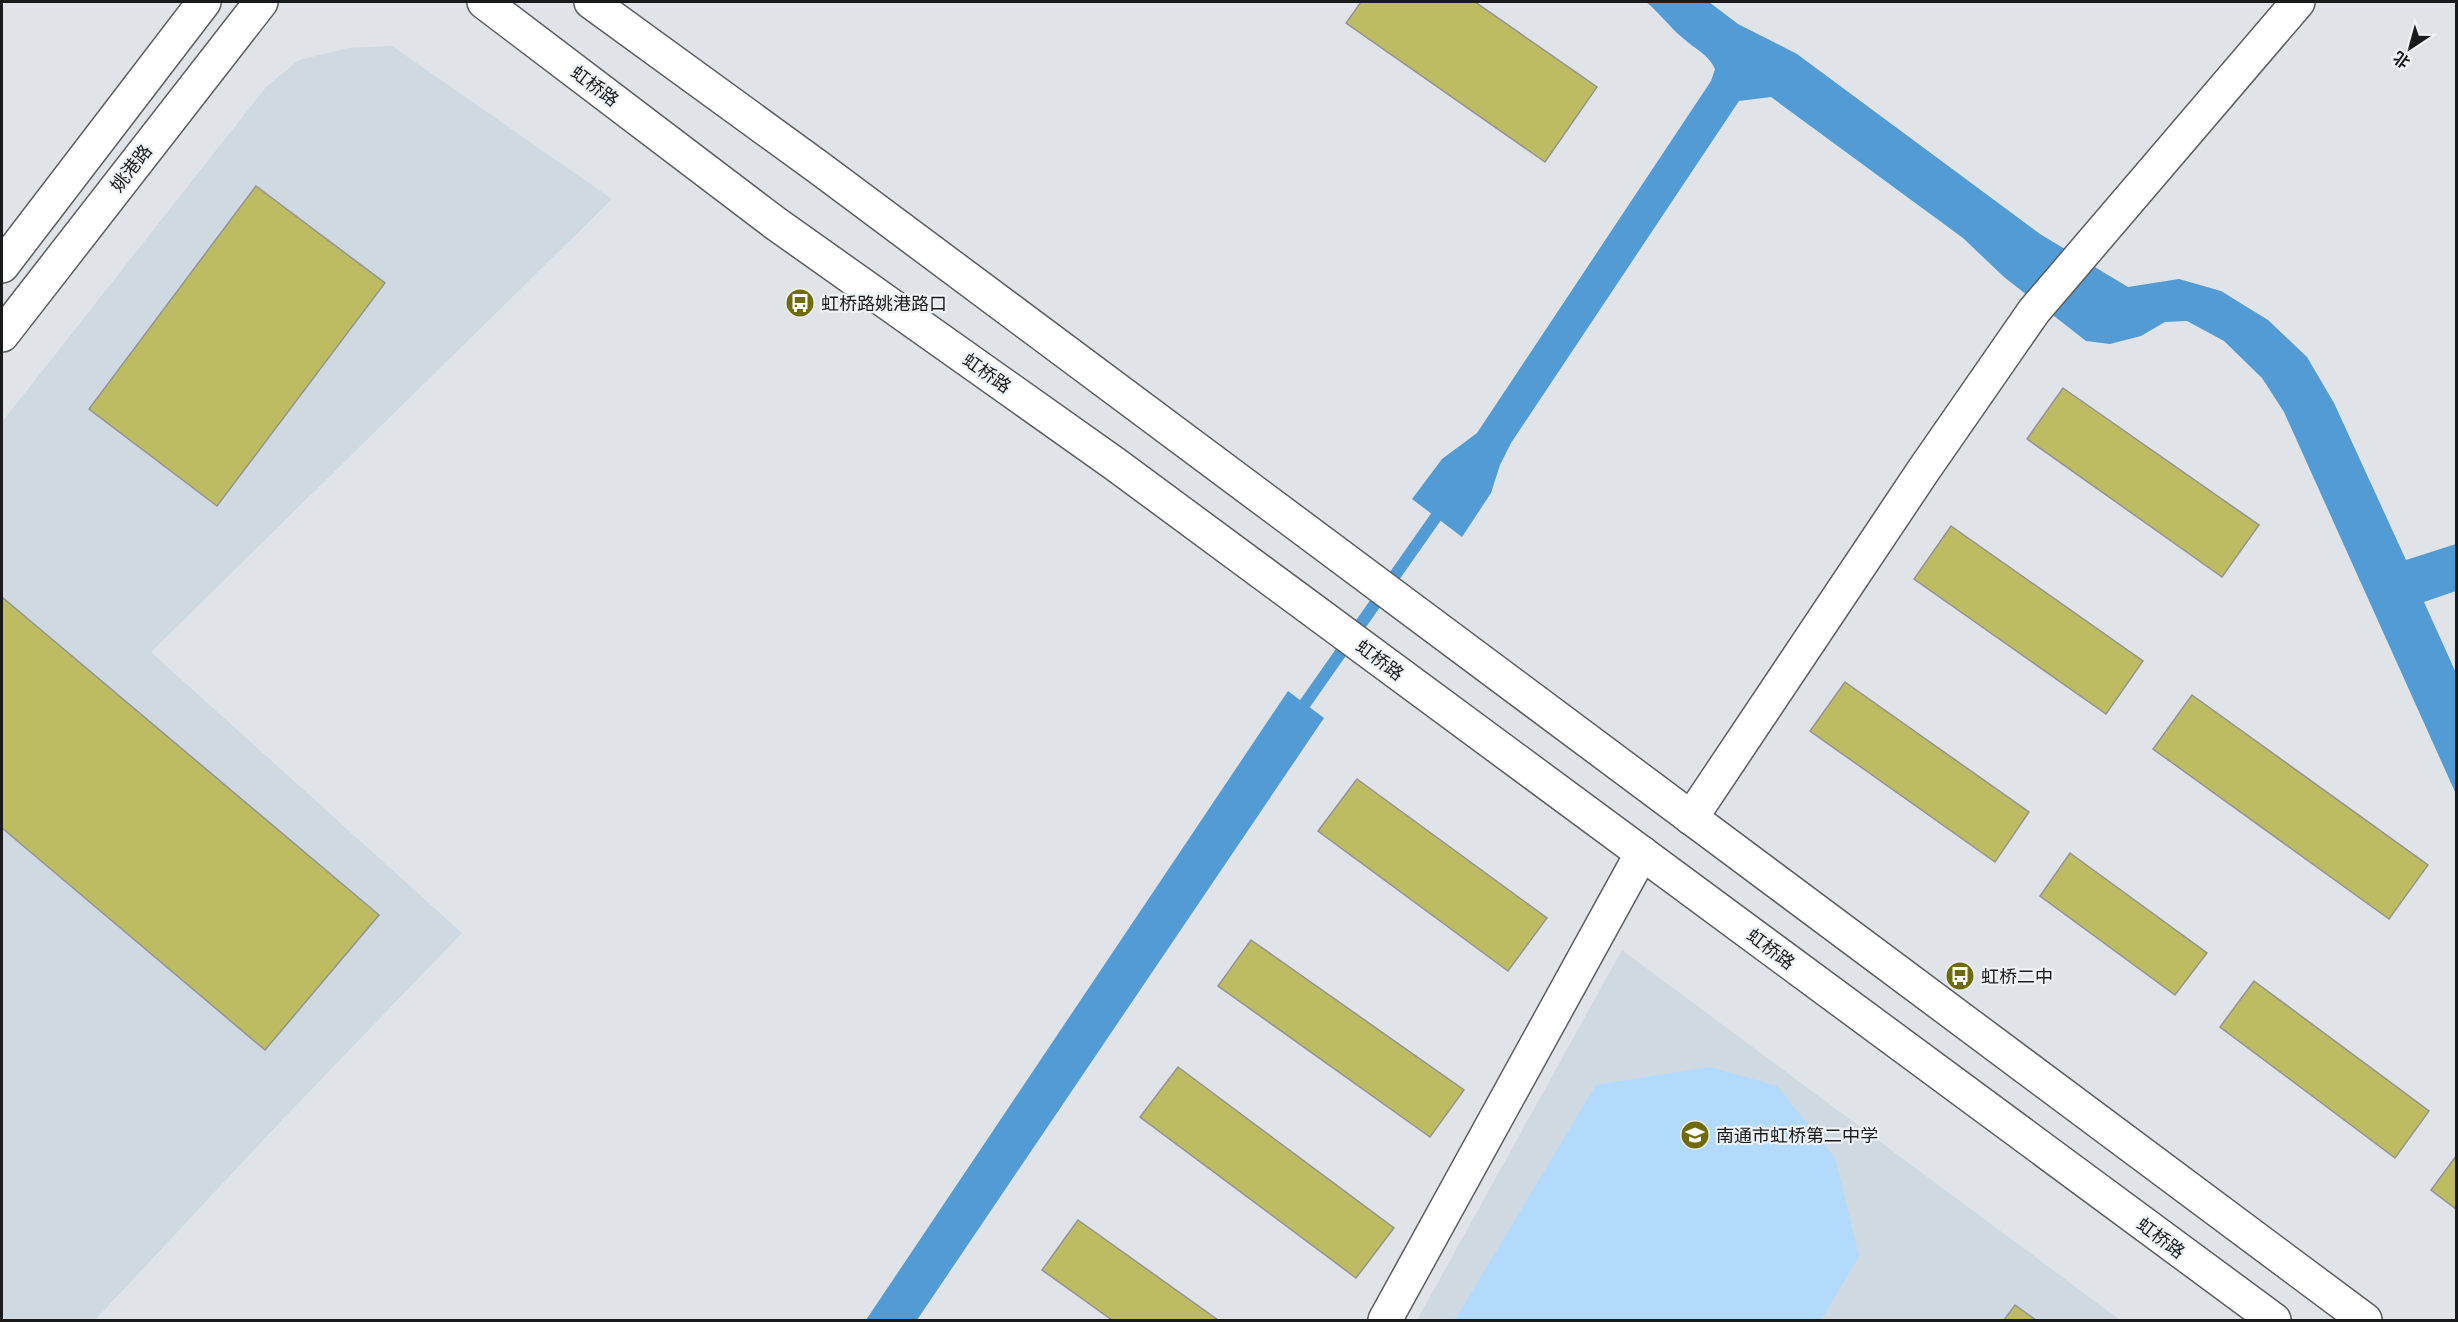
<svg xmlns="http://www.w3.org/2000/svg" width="2458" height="1322" viewBox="0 0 2458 1322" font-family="'Asap Condensed','Noto Sans SC',sans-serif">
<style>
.built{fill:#ced9e2}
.green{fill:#b1dafd}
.water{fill:#529bd4}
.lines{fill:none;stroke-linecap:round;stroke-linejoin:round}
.stream{stroke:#529bd4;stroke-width:12}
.building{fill:#bebc63;stroke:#93948f;stroke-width:1.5}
.minor-casing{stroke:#5a5e61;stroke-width:36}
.tertiary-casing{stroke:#5a5e61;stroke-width:36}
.secondary-casing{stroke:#5a5e61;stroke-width:36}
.primary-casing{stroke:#5a5e61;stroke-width:36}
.minor{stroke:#fff;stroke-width:33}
.tertiary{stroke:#fff;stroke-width:33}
.secondary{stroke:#fff;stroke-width:33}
.primary{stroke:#fff;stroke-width:33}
.labels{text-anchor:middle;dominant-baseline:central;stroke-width:4.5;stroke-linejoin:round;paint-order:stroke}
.street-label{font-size:18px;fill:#191a1c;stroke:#edf2f6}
.poi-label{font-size:18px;fill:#191a1c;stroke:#edf2f6;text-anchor:start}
</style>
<rect width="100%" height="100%" fill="#e0e4e8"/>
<g class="built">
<path d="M392,46l220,153 -461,453 311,281 -180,187 -187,200h-93v-898l264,-335 33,-27 49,-12z"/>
<path d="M1622,950l498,370h-703z"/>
</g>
<path class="green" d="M1710,1067l67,19 58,72 24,98 -38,64h-366l141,-235z"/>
<g class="water">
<path d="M1646,2h63l29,22 59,30 243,180 88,53 51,-8 42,12 47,29 39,37 27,46 72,157 50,-16v47l-32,11 32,71v121l-172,-382 -22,-34 -38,-37 -37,-20 -22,1 -24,14 -31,8 -24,-3 -82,-64 -41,-39 -192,-141 -32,4 -228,342 -11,22 -9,28 -29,44 -50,-38 30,-40 35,-26 234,-352 4,-12c-7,-15 -19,-19 -31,-30 -14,-11 -24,-26 -38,-37z"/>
<path d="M1288,691l36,27 -407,602h-51z"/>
</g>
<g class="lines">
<path class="stream" d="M1297,715l148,-211"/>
</g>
<g class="building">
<path d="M1361,2h114l122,85 -52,75 -199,-139z"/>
<path d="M256,186l129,97 -168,223 -128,-97z"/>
<path d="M2063,388l196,137 -37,52 -195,-138z"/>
<path d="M1951,526l192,135 -37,53 -192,-135z"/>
<path d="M2,597l377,318 -114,135 -263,-222z"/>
<path d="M1845,682l184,130 -34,50 -185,-131z"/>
<path d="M2192,695l236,170 -39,54 -236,-170z"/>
<path d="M1357,779l190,139 -39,53 -190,-140z"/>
<path d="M2070,853l137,100 -32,42 -135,-99z"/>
<path d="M1251,940l213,150 -34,47 -212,-151z"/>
<path d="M2254,981l175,130 -34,47 -175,-131z"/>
<path d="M1178,1067l216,161 -38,50 -216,-161z"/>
<path d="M2456,1156v53l-25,-19z"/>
<path d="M1078,1220l140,100h-106l-70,-50z"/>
<path d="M2015,1305l21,15h-32z"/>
</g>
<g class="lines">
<g class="minor-casing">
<path id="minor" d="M1385,1320l257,-467"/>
</g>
<g class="tertiary-casing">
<path id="tertiary" d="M1691,818l232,-347 111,-160 264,-309"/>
</g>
<g class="secondary-casing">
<g id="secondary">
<path d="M2,266l202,-264"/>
<path d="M2,335l259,-333"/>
</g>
</g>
<g class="primary-casing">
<g id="primary">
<path d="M484,2l291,221 340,241 1159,856"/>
<path d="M591,2l227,165 1547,1153"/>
</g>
</g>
<use href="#minor" class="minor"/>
<use href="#tertiary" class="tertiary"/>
<use href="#secondary" class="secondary"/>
<use href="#primary" class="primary"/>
</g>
<defs>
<g id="bus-disc" transform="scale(1.5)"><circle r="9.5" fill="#6f6b09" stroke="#edf2f6"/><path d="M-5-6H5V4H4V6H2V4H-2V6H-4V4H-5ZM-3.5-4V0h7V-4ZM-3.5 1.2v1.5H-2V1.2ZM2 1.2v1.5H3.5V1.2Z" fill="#fff"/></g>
<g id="school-disc" transform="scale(1.5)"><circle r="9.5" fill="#6f6b09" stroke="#edf2f6"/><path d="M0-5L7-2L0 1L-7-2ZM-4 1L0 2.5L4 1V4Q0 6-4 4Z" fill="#fff"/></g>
</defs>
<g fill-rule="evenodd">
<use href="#bus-disc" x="800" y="303"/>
<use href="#bus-disc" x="1960" y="976"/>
<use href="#school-disc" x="1695" y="1135"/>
</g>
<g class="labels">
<g class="street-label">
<text transform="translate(595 86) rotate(37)">虹桥路</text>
<text transform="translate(131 168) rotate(-52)">姚港路</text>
<text transform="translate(987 373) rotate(35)">虹桥路</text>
<text transform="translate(1380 660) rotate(37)">虹桥路</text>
<text transform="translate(1771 949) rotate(37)">虹桥路</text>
<text transform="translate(2161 1238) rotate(37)">虹桥路</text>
</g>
<g class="poi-label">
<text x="821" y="303">虹桥路姚港路口</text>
<text x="1981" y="976">虹桥二中</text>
<text x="1716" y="1135">南通市虹桥第二中学</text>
</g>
</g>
<rect width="2458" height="1322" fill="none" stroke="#191a1c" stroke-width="6"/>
<g transform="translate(2410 48) rotate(216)" stroke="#edf2f6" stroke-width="4.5" paint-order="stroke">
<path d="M0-4.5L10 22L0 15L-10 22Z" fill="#191a1c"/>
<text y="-9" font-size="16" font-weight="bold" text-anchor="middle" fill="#191a1c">北</text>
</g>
</svg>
